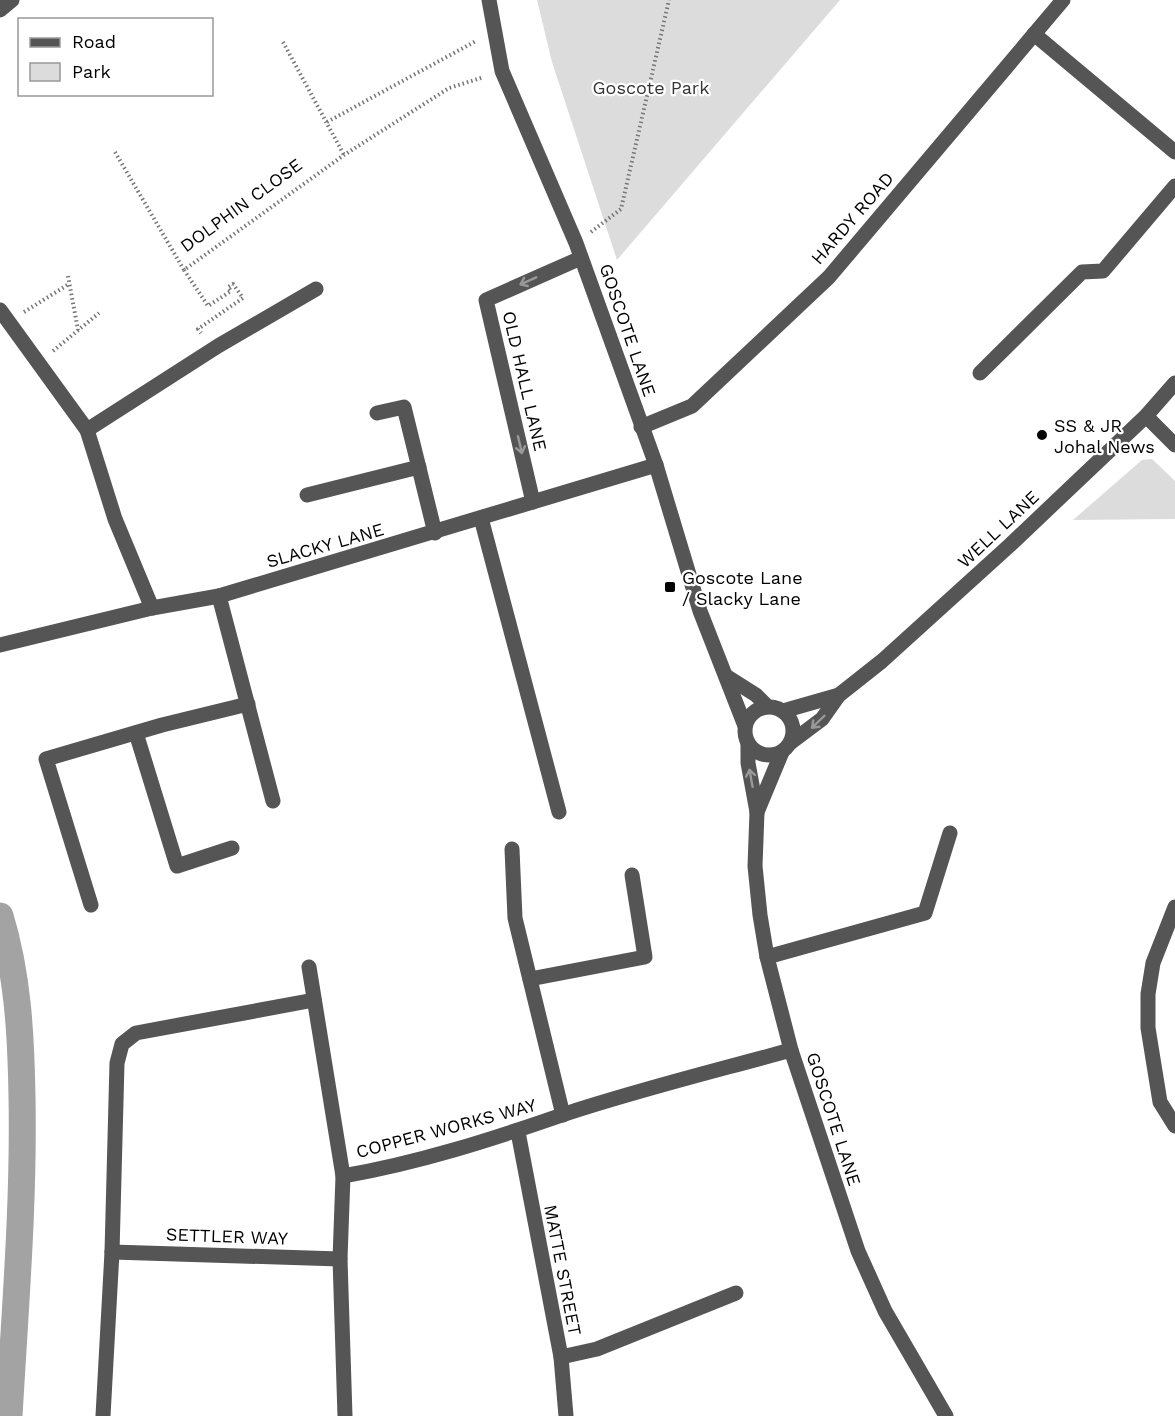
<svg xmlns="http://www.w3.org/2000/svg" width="1175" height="1416" viewBox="0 0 1175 1416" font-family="'Work Sans',sans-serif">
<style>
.green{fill:#dcdcdc}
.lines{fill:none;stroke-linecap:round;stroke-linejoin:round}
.canal{stroke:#a3a3a3;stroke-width:27}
.path{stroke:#777;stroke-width:4;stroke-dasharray:1.5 3;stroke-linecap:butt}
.minor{stroke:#555;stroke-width:15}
.oneway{stroke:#999}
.poi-dot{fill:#000;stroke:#fff;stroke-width:2}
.labels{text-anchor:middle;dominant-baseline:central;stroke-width:4.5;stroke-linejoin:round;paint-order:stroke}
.park-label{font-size:18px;fill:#333;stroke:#fff}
.street-label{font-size:18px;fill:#000;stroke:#fff}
.poi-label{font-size:18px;fill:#000;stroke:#fff;text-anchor:start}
</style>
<rect width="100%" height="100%" fill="#fff"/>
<g class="green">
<path d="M537,0h303l-223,260 -65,-198z"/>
<path d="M1152,459l23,22v38l-102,1 69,-60z"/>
</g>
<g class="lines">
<path class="canal" d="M0,916c18,59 21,120 22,181 2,106 -7,213 -13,319"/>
<g class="path">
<path d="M283,42l61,113"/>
<path d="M327,122l149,-81"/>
<path d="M115,152l69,118 160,-115 105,-67 35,-11"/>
<path d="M591,232l30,-23 48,-209"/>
<path d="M184,270l24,36 23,-15 -3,-4 5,-3 10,14 -45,31 3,4"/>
<path d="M68,276l10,54"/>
<path d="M24,312l45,-28"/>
<path d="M53,351l46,-38"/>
</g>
<g class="minor">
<path d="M489,0l13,71 74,172 80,222 44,146 45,115"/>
<path d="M0,10l12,-10"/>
<path d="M1034,34l141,118"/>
<path d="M0,310l87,120 28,89 37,89"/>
<path d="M980,373l102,-101 21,-1 72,-85"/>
<path d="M377,413l27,-6 31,126"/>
<path d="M1146,416l29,29"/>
<path d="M641,427l51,-21 137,-129 234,-277"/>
<path d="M87,430l131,-84 98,-57"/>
<path d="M307,495l112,-28"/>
<path d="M533,502l-47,-202 95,-42"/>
<path d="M481,518l78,294"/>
<path d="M219,596l54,205"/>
<path d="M0,645l152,-37 67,-12 437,-131"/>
<path d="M726,676l30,19 11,11"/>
<circle cx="769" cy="731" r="24"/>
<path d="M783,711l56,-16"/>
<path d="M136,733l41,133 55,-18"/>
<path d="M748,743v20l9,49 -2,54 5,49 7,42 24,93 67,201 27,60 61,105"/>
<path d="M790,743l32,-24 17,-24 43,-34 128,-116 136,-129 29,-33"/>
<path d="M757,812l25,-60"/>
<path d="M512,849l3,69 48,197"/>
<path d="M91,905l-45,-146 116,-34 86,-21"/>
<path d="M1175,907l-22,56 -5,31v34l12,74 15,24"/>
<path d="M767,957l158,-44 25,-80"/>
<path d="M309,967l34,209"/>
<path d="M530,979l115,-22 -13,-82"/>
<path d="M518,1132l43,225 5,59"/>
<path d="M112,1252l228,7"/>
<path d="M561,1357l36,-8 139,-56"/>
<path d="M103,1416l9,-164 5,-189 5,-19 14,-11 178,-33"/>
<path d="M345,1416l-5,-157 3,-83c75,-13 147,-36 219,-61 75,-25 153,-44 229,-65"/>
</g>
</g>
<defs><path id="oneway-shaft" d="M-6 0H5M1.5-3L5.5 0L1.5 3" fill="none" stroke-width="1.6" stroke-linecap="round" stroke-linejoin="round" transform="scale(1.5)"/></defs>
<g class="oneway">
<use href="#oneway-shaft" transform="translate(528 281) rotate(156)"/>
<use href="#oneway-shaft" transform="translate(520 445) rotate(77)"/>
<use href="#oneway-shaft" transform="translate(818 722) rotate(136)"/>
<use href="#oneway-shaft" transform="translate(751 778) rotate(-100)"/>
</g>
<g class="poi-dot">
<circle cx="1042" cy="435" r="6"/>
<rect x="664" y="581" width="12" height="12" rx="3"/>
</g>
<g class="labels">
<g class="park-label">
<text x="651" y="87">Goscote Park</text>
</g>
<g class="street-label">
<text transform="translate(241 205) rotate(-36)">DOLPHIN CLOSE</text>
<text transform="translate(852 218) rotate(-49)">HARDY ROAD</text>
<text transform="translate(628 330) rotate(71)">GOSCOTE LANE</text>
<text transform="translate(525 381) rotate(77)">OLD HALL LANE</text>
<text transform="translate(998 529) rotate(-43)">WELL LANE</text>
<text transform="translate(325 545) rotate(-16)">SLACKY LANE</text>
<text transform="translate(834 1119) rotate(72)">GOSCOTE LANE</text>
<text transform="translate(446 1128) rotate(-15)">COPPER WORKS WAY</text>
<text transform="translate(227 1236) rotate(2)">SETTLER WAY</text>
<text transform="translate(563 1270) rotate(79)">MATTE STREET</text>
</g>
<g class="poi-label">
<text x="1054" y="425">SS &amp; JR<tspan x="1054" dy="21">Johal News</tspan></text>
<text x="682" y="577">Goscote Lane<tspan x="682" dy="21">/ Slacky Lane</tspan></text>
</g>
</g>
<rect x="18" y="18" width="195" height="78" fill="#ffffff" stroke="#999999" stroke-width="1.5"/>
<rect x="30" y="38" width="30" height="9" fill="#555555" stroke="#999999" stroke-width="1.5"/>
<text x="72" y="48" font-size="18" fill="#000000">Road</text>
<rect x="30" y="63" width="30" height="18" fill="#dcdcdc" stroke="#999999" stroke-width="1.5"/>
<text x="72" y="78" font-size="18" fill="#000000">Park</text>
</svg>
